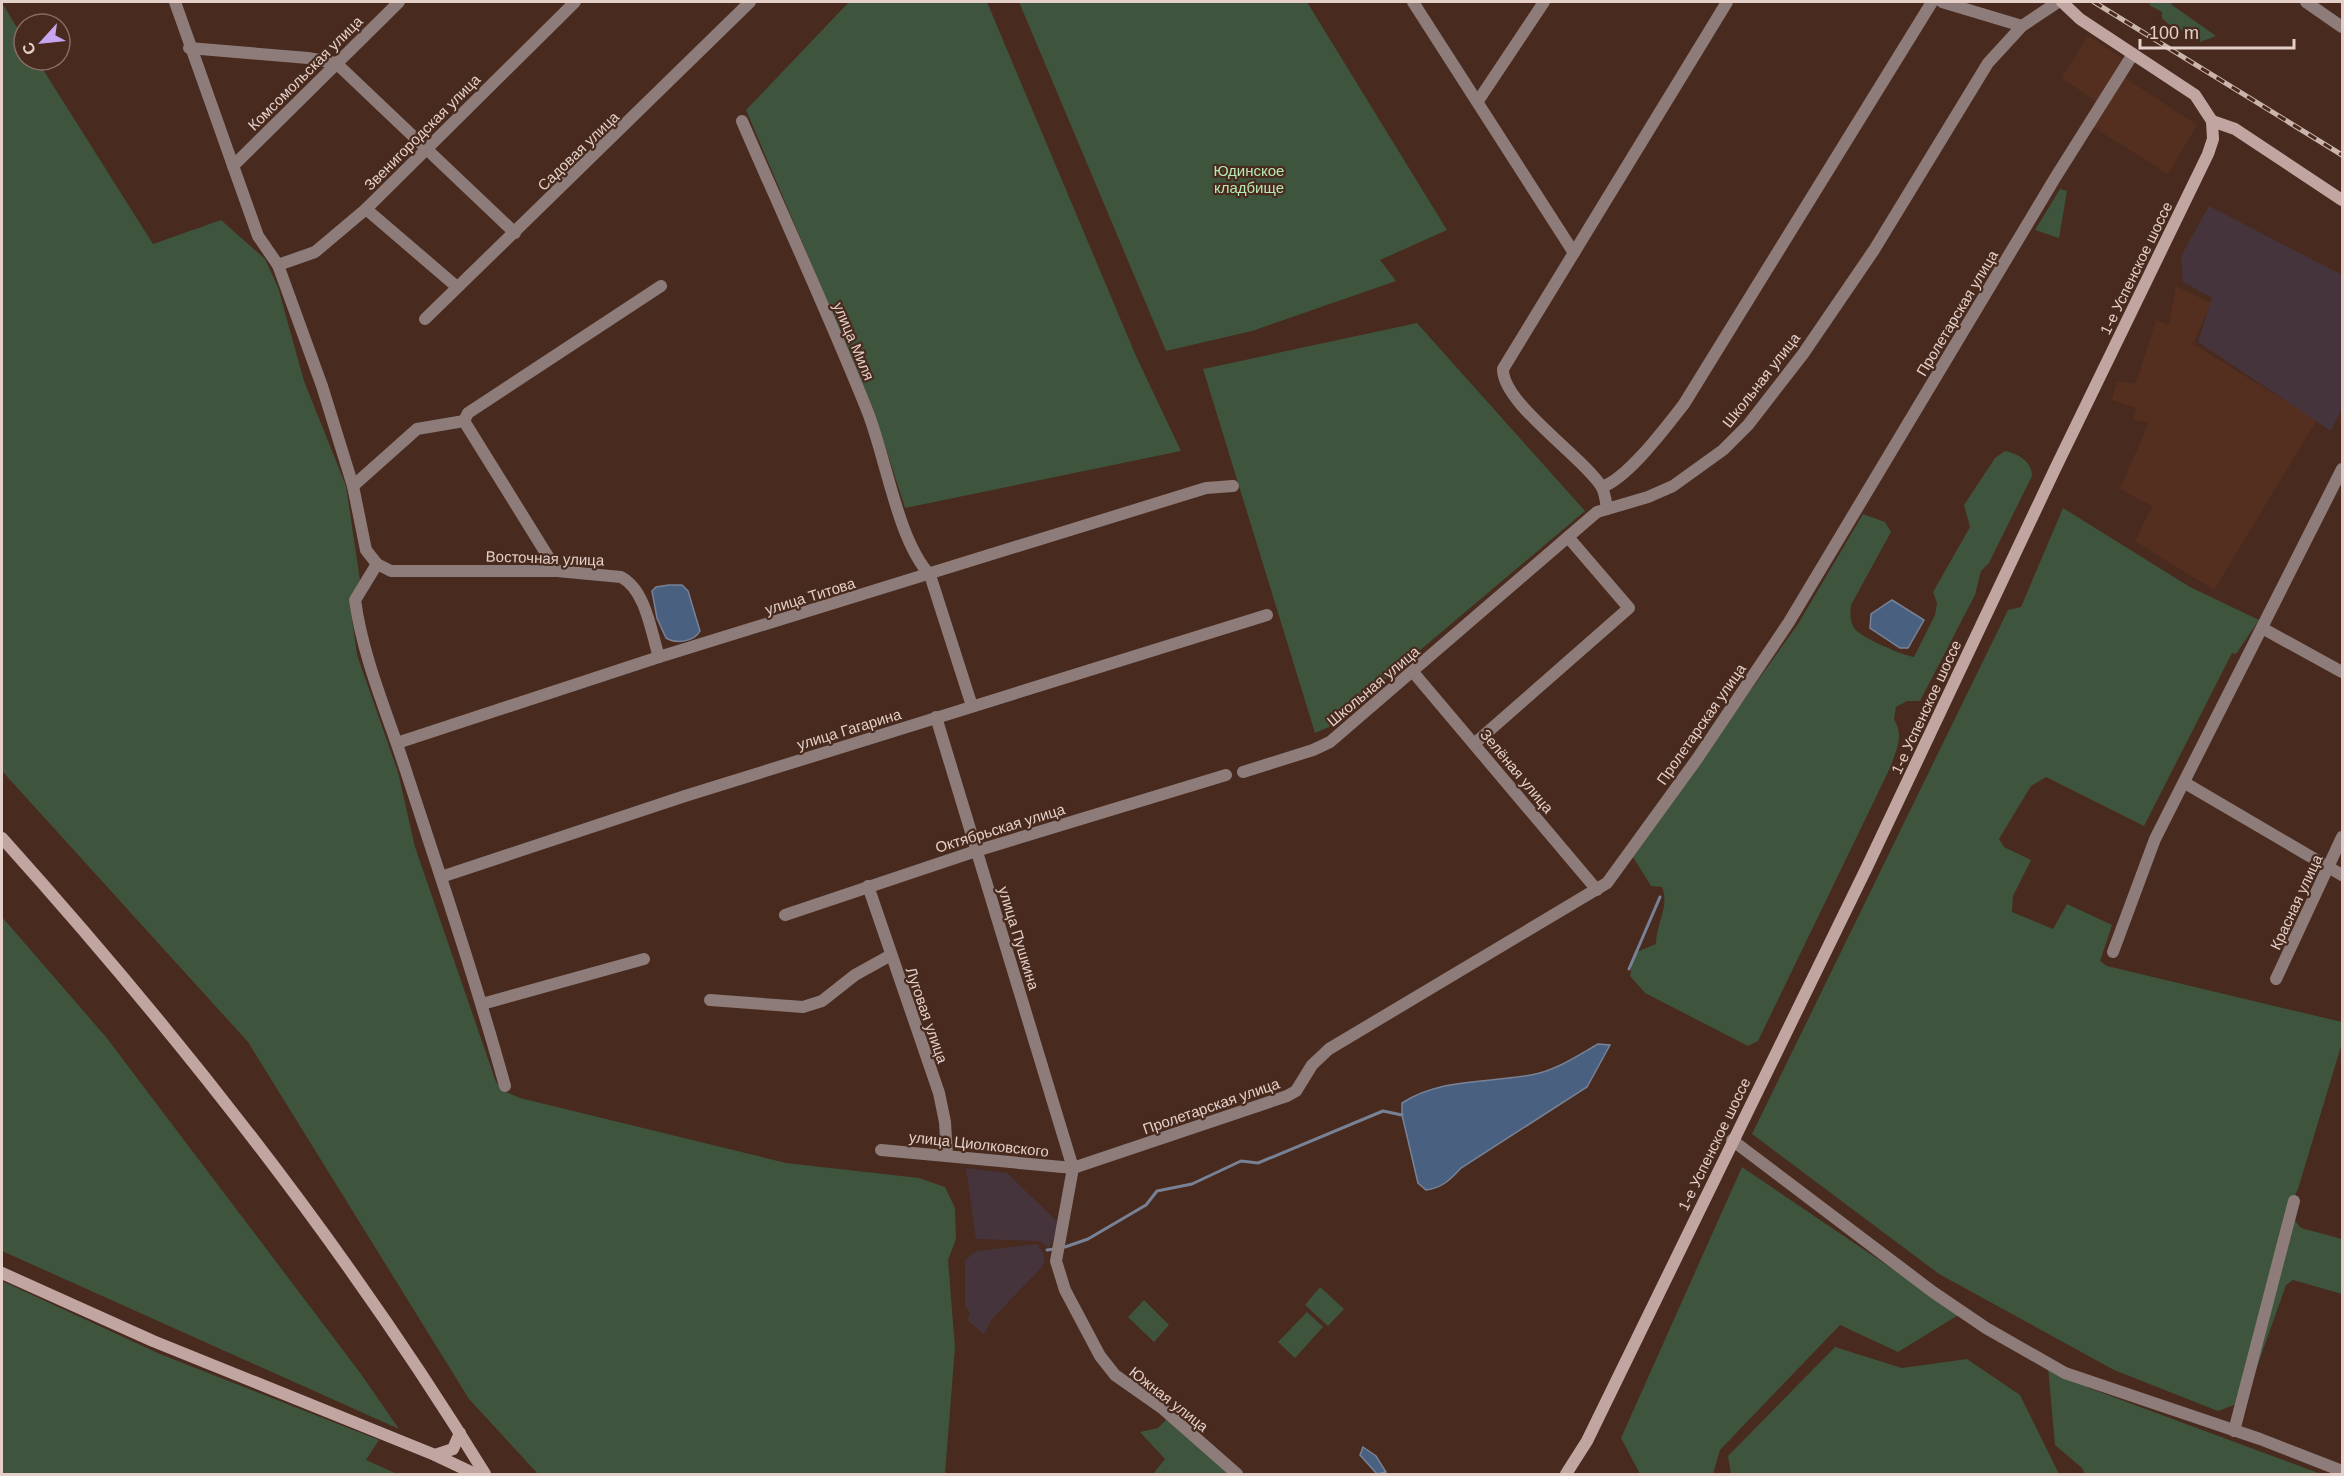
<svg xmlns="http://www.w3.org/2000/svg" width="2344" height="1476" viewBox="0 0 2344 1476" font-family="Helvetica,sans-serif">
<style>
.built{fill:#542f20}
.industrial{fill:#46343d}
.green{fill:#3e543d}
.water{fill:#4a6080;stroke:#788296;stroke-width:1.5}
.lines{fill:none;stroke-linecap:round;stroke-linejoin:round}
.stream{stroke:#788296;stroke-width:3}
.street{stroke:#8d7c79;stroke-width:12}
.secondary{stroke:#c1a5a0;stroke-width:12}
.rail-casing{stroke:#cab4ac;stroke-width:5}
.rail{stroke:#482a1e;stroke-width:3;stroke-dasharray:9;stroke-linecap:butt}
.labels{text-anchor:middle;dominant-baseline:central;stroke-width:4.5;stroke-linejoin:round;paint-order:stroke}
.street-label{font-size:15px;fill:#e4d0c9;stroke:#482a1e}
.park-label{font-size:15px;fill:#b6e9b4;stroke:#482a1e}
</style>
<rect width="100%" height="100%" fill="#482a1e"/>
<g class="built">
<path d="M2088,36l39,25 -29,42 -36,-25z"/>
<path d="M2122,76l75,49 -29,49 -75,-47z"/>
<path d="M2176,286l35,17 -18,41 124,76 -103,170 -79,-49 17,-35 -32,-17 29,-67 -16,-2 4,-12 -25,-8 5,-19 19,2 20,-63 13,5z"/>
</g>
<g class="industrial">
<path d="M2209,206l133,69v133l-11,23 -133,-89 14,-44 -29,-16 -2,-26z"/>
<path d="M966,1168l41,5 53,51 -11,24 -10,-7 -63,-2z"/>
<path d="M1037,1244l6,9 2,8 -4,7 -49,51 -8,15 -17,-14 3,-7 -5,-7v-46l12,-9z"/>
</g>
<g class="green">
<path d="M849,2h138l149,354 45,95 -276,57 -31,-97 -128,-301z"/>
<path d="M1019,2h288l140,228 -67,30 16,21 -144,50 -86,20z"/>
<path d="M2148,2h23l1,3 44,31 -16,6c-13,-16 -25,-9 -38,-24v-6l-11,-6z"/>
<path d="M2,3l22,36v21h13l116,184 68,-24 44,39 13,28 26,94 42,105 14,94 -11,18 8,57 41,117 17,75 81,235 8,9 16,7 266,65 133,15 26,9 10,21 1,31 -8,21 7,87 -10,127h-407l-69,-75 -221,-357 -246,-271z"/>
<path d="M2060,189l7,2 -8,47 -24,-8z"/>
<path d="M1417,323l168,188 -256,216 -14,6 -112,-364z"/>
<path d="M2005,451c13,3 27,10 27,25l-43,87 -8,8 -6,24 -55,106h-13l-11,6 -2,12c10,18 3,28 -3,47l-133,275 -10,5 -103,-53 -15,-17 4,-23 22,-9c0,-21 14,-37 6,-57l-11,-1 -18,-29 6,-10 159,-223 65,-110 22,8 6,10 -40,73c-1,8 -1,16 3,23 7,10 48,27 60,29l21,-42 2,-12 -4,-11 37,-65 -6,-22 31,-47z"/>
<path d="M2063,508l127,79 69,33 -23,34 -4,-1 -88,173 -98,-49 -15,9 -32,53 5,8 27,13 -18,36 -1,16 41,17 14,-25 45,21 -12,36 7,5 235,56v21l-44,146 -11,22 14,17 41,11v55l-49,-14 -7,5 -41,116 -27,10 -104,-41 -175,-96 -187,-140 256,-524 13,-3z"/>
<path d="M2,917l104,120 255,337 38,55 -397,-178z"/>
<path d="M1742,1167l189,128 34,16 -67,41 -58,-27 -120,125 -7,24h-73l-19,-36z"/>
<path d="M2,1281l158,73 219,86 -13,20 31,14h-395z"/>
<path d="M1320,1287l24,22 -16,17 -23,-21z"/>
<path d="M1144,1300l25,25 -15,17 -26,-25z"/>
<path d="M1307,1312l16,15 -28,31 -17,-16z"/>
<path d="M1835,1347l67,21 65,-9 53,36 39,79h-328l-3,-18z"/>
<path d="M2048,1368l41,20 232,86h-236l-3,-6 -27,-23z"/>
<path d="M1168,1418l62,56h-77l12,-15 -25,-27 18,-4z"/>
</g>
<g class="water">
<path d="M669,585h13l6,6 12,40c-6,11 -24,13 -34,7l-9,-20 -5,-27 4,-4z"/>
<path d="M1892,600l32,20 -16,28h-8l-30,-20 1,-14z"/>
<path d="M1598,1044l12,1 -23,42 -126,81c-11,12 -19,20 -35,22l-8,-7 -16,-68v-12c38,-25 86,-20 129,-28 24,-4 46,-19 67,-31z"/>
<path d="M1363,1447l13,9 10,16 -9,2 -17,-19z"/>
</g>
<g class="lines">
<g class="stream">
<path d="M1629,969l31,-72"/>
<path d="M1065,1247l23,-8 58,-34 11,-14 35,-7 49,-23 17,2 125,-52 19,4"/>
<path d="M1047,1250l7,-1"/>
</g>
<g class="street">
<path d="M175,2l83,234 20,29 44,121 31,100 13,64 11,14 14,7h166l64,6c25,13 30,55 38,80"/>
<path d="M1413,2l161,251"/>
<path d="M1942,2l80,24"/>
<path d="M2306,2l36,25"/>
<path d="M189,48l119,10 28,5 179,170"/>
<path d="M1478,101l66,-99"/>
<path d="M742,121c42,97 86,192 125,289 19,47 30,129 63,165l42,131"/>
<path d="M233,166l166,-164"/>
<path d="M366,209l91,78"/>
<path d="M278,265l37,-13 51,-43 209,-207"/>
<path d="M425,319l325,-317"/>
<path d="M464,421l4,-8 193,-127"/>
<path d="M464,421l93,150"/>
<path d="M353,486l64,-57 47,-8"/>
<path d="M1602,487c26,-9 64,-60 82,-83l248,-402"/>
<path d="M1607,509c-1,-7 -2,-17 -6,-23 -18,-29 -99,-83 -98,-117l224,-367"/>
<path d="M377,564l-22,36c8,58 31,110 49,165 35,107 71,213 101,321"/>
<path d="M2262,628l80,44"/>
<path d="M1413,672l184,218"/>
<path d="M936,717l137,451 -17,93 9,29 35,66 15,19 47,33 75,66"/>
<path d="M397,743l262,-86 547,-169 27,-2"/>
<path d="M1474,744l155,-136 -61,-71"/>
<path d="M1243,772l70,-22 17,-8 267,-230 51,-15 25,-11 50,-36 25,-25 55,-71 71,-104 114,-187 34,-37 36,-24"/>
<path d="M2185,783l157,92"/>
<path d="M441,877l244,-81 582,-181"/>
<path d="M868,886l71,207 6,29 2,34"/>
<path d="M785,915l191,-64 250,-76"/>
<path d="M2113,952l42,-113 187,-370"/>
<path d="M2276,979l66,-142"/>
<path d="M710,1000l93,7 19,-6 33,-26 36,-20"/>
<path d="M482,1004l162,-45"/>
<path d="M1732,1140l201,152 53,36 79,45 195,66 82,32"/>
<path d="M881,1150l192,18 214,-72 9,-5 16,-26 17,-16 278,-166 90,-124 92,-137 266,-444 78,-124"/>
<path d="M2234,1431l60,-230"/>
</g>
<g class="secondary">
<path d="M2212,121l23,8 107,71"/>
<path d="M2,838c178,198 344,409 483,636"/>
<path d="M2,1273l151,68 282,114 40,19"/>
<path d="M435,1455l18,-6 7,-16"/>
<path d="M1566,1474l21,-33 280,-574 188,-398 153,-315 5,-15 -1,-18 -17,-26 -115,-76 -18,-17"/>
</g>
<g class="rail-casing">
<path id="rail" d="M2094,2l248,153"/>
</g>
<use href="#rail" class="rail"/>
</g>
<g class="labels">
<g class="street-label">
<text transform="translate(305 73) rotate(-45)">Комсомольская улица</text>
<text transform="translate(422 132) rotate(-45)">Звенигородская улица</text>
<text transform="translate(578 151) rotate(-44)">Садовая улица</text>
<text transform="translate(2136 268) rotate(-64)">1-е Успенское шоссе</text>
<text transform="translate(1957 313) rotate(-59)">Пролетарская улица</text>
<text transform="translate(854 341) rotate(67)">улица Миля</text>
<text transform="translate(1761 380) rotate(-52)">Школьная улица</text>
<text transform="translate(545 558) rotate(2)">Восточная улица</text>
<text transform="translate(810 596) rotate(-17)">улица Титова</text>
<text transform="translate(1373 686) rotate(-40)">Школьная улица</text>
<text transform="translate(1926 707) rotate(-65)">1-е Успенское шоссе</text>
<text transform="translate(1701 724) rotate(-55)">Пролетарская улица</text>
<text transform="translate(849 729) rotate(-17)">улица Гагарина</text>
<text transform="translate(1517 771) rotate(50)">Зелёная улица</text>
<text transform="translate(1000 828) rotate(-17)">Октябрьская улица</text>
<text transform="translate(2296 902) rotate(-65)">Красная улица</text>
<text transform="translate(1019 938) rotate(73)">улица Пушкина</text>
<text transform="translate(927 1015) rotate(71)">Луговая улица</text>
<text transform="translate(1211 1106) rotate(-19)">Пролетарская улица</text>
<text transform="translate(979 1144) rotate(6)">улица Циолковского</text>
<text transform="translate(1714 1144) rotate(-64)">1-е Успенское шоссе</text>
<text transform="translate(1169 1399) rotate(38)">Южная улица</text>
</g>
<g class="park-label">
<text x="1249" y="170">Юдинское<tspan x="1249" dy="17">кладбище</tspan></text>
</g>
</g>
<rect width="2344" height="1476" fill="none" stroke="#e4d0c9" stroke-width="6"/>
<g transform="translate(42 42) rotate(243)"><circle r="28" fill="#482a1e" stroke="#866c62" stroke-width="1.5"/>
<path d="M0-4.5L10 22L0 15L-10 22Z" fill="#c6a6f0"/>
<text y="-9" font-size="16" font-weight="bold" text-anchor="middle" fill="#e4d0c9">С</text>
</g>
<path d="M2140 39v9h154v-9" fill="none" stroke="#e4d0c9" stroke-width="3"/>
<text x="2149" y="39" font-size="18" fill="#e4d0c9" stroke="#482a1e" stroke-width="4.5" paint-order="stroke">100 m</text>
</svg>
